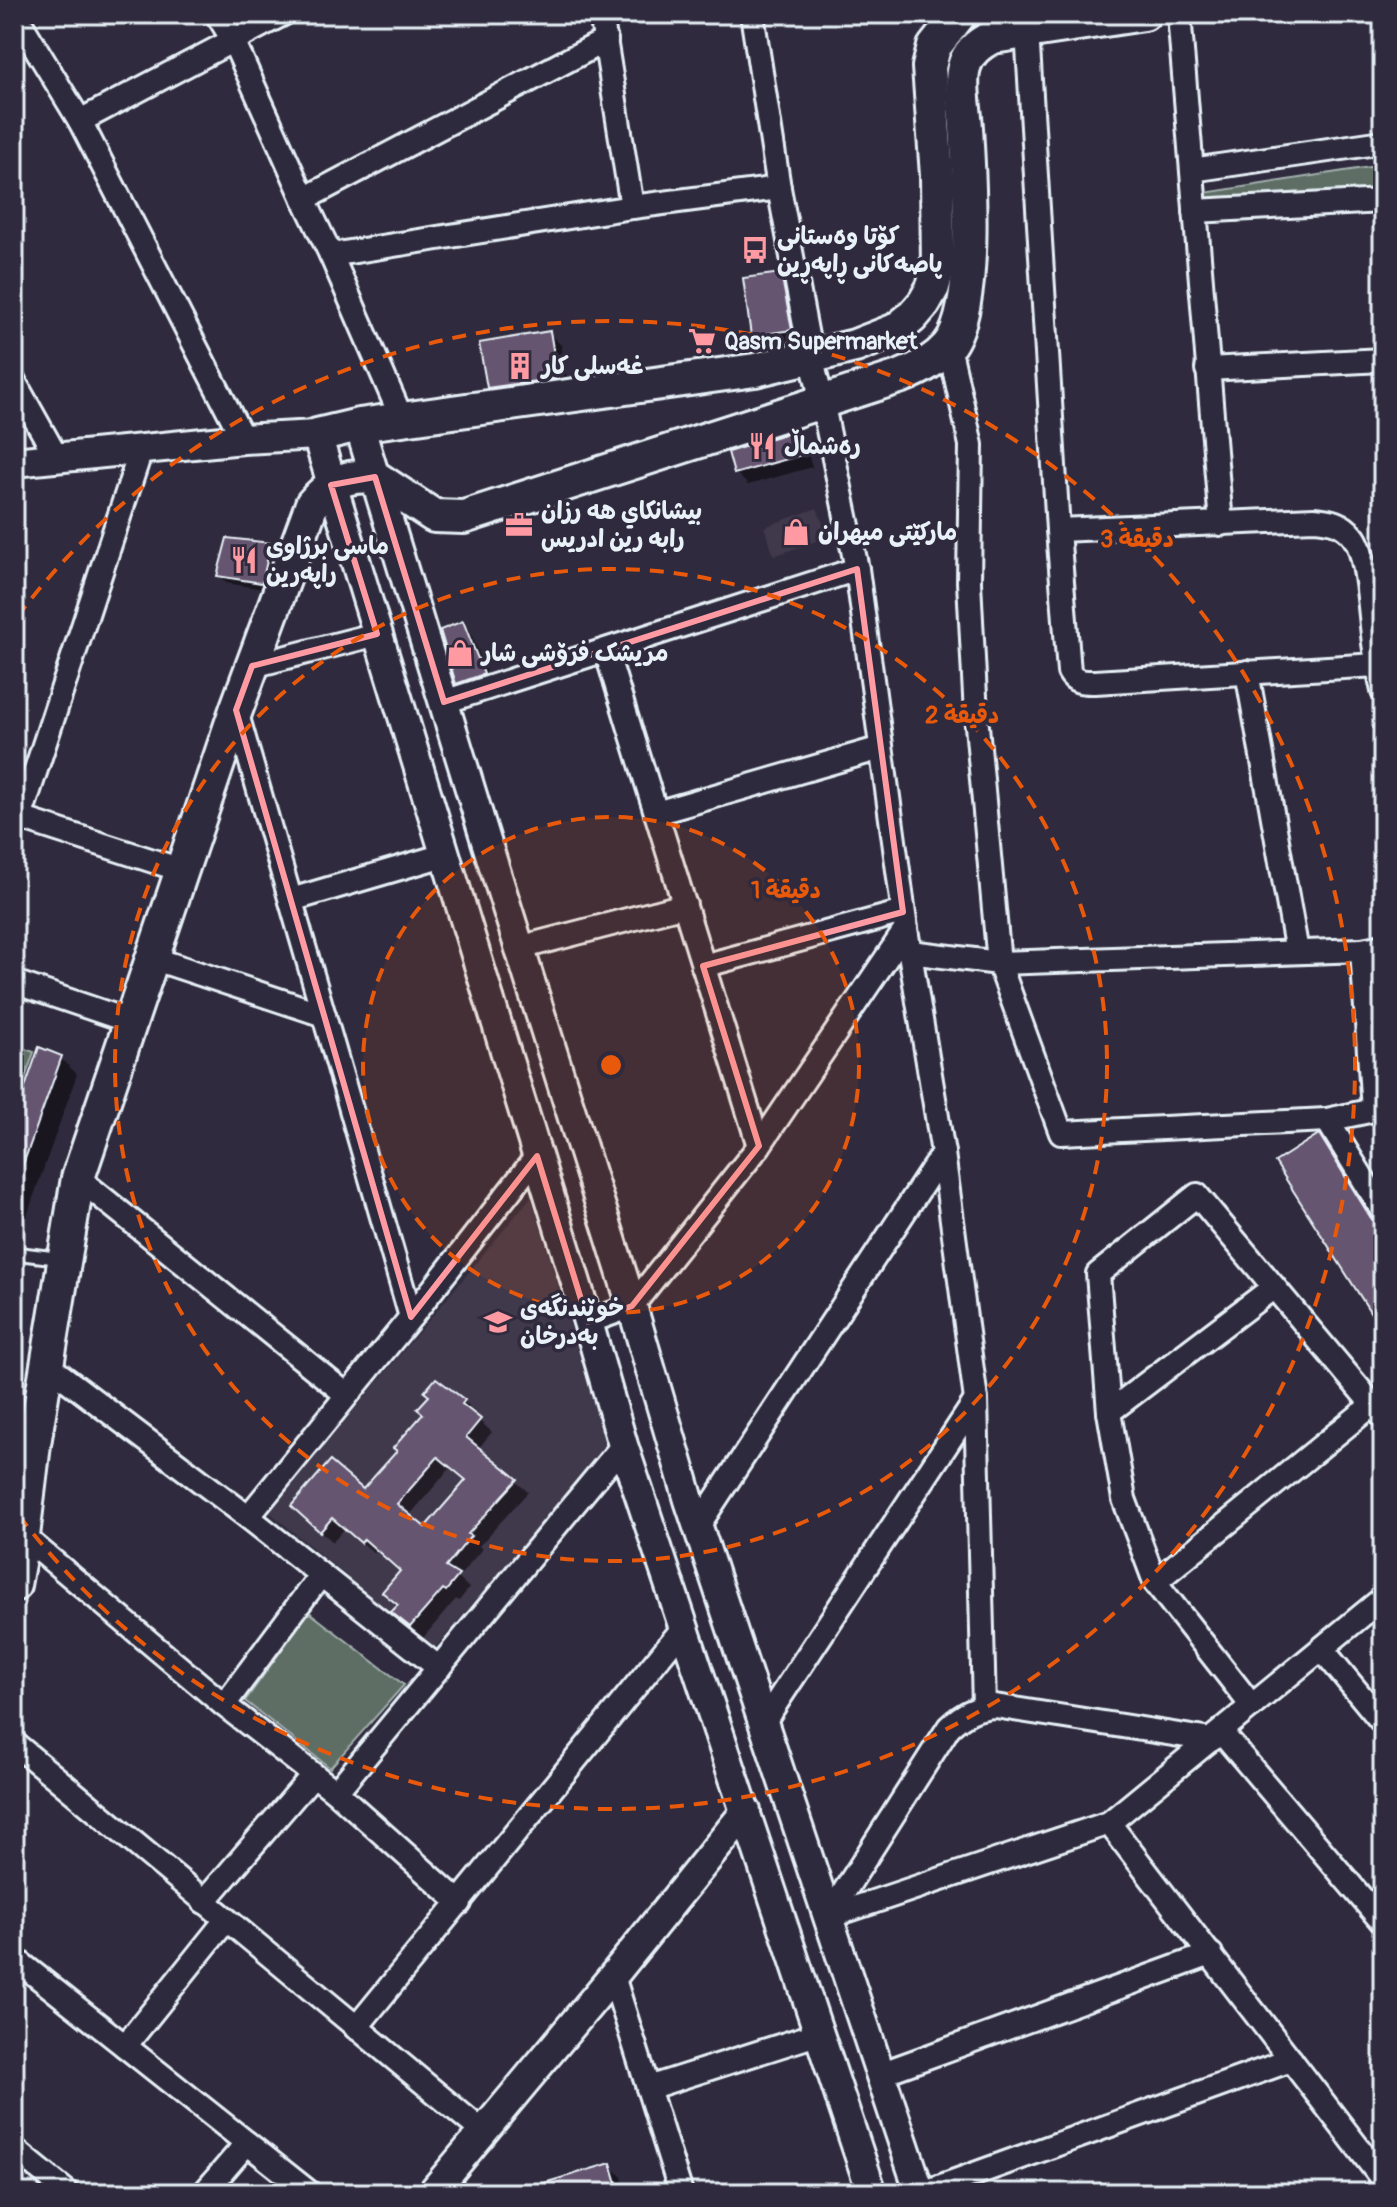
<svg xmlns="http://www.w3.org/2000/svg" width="1397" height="2207" viewBox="0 0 1397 2207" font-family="Pangolin,'Playpen Sans Arabic',sans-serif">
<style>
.built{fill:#40374c}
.green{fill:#5e6e65;stroke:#a3b0ae;stroke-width:2}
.shadow{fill:#0007;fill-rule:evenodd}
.building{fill:#66556f;stroke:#e8f1f8;stroke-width:2;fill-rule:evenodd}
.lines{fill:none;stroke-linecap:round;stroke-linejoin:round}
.service-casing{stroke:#e8f1f8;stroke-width:17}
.minor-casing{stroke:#e8f1f8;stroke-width:28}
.tertiary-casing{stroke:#e8f1f8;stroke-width:34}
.secondary-casing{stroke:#e8f1f8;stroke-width:38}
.service{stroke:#2f2a3d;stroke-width:11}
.minor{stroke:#2f2a3d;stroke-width:22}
.tertiary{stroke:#2f2a3d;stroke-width:28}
.secondary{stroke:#2f2a3d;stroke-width:32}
.marked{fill:none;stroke:#ff9aa2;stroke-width:6;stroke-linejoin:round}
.ring{fill:none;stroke:#e8590c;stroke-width:4;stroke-dasharray:14 10}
.labels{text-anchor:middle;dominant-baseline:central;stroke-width:7;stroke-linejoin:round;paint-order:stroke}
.poi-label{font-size:24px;font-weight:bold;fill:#e8f1f8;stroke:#2f2a3d;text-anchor:start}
.centre{fill:#e8590c;stroke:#2f2a3d;stroke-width:4}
.ring-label{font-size:24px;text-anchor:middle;font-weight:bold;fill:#e8590c;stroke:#2f2a3d;stroke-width:7;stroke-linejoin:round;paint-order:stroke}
</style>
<rect width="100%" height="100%" fill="#2f2a3d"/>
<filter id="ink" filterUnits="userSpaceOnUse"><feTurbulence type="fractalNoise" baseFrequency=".0125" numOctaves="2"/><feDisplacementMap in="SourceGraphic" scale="16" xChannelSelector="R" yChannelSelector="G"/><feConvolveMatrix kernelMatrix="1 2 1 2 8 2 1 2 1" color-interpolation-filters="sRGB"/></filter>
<g filter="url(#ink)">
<g class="built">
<path d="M817,508l11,29 -54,19 -10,-29z"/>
<path d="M531,1197l76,250 -173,202 -165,-137z"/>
</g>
<g class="green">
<path d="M1383,165v31l-178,10 -1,-13z"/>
<path d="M14,1045l20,7 -20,58z"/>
<path d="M309,1612l95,73 -74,83 -85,-67z"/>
</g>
<g class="shadow">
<path d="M780,275l12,12 10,55 -37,5 -12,-12z"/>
<path d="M549,333l12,12 8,45 -68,9 -12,-12z"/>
<path d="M793,433l12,12 7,22 -64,18 -12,-12z"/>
<path d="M270,545l7,8 -7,37 -44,-7 -7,-8z"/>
<path d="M462,624l8,7 20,50 -25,9 -8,-8z"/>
<path d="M60,1058l17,16 -52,147 -11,-4v-92z"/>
<path d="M1319,1137l12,12 47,77 5,2v100z"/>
<path d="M14,1282l3,4 -3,19z"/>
<path d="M464,1401l12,12 -2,3 18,16 -14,17 50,43 -49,54 3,3 -24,29 11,10 -10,13 -3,-2 -33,39 -29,-26 5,-6 -15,-14 18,-20 -25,-22 -3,3 -29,-25 -12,14 -28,-24 58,-26zM451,1467l16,14 -42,49 -16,-14z"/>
<path d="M610,2165l12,12 5,16h-80z"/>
</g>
<g class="building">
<path d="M781,273l11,57 -41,6 -8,-58z"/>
<path d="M550,331l8,47 -71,10 -8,-45z"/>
<path d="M794,431l7,24 -67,19 -6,-22z"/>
<path d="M227,538l44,5 -9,40 -45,-7z"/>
<path d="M463,621l21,53 -28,10 -16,-54z"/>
<path d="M39,1047l23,9 -46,128h-2v-65z"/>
<path d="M1319,1134l52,84 12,8v106l-108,-170z"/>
<path d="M436,1378l29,22 -3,4 19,15 -15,18 52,42 -50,55 3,2 -25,31 13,8 -13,16 -3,-2 -33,38 -19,-15 7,-7 -16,-13 18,-21 -36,-32 -3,4 -29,-25 -12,14 -29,-26 39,-45 33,28 34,-38 -4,-3 30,-34 -6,-5 12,-13 -5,-4zM438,1457l28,23 -41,47 -28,-23z"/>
<path d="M611,2163l9,30h-95l-1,-4z"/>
</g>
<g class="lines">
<g class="service-casing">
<path id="service" d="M14,1253l50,6"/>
</g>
<g class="minor-casing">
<g id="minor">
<path d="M15,14l65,107 163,318"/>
<path d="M217,14l16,26 71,159 27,56 71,164"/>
<path d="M601,14l31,193"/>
<path d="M752,14l27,174 32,169 11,44 35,168 49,360 37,224 33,247 8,307"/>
<path d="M1179,14l42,510"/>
<path d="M1027,31l31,499 11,142c6,11 15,10 26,10l282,-17"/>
<path d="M80,121l203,-107"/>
<path d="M1192,170l191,-28"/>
<path d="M304,199l302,-159"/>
<path d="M1195,211l188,-10"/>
<path d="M331,255l301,-48 147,-19"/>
<path d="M949,346l22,99 -2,137 7,133 23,248 62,170 266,-13 56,-12"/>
<path d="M1207,369l176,-9"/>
<path d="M14,381l43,77"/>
<path d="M1058,530l256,-11c16,1 29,4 39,17 14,16 17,75 20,99 2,19 6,37 10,56"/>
<path d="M606,651l153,495"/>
<path d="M252,666l125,-32"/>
<path d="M1247,672l50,280"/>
<path d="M444,702l413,-133"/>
<path d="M236,711l175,606"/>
<path d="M656,813l225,-65"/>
<path d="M14,816l167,54"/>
<path d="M20,818l121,-368"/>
<path d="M291,900l153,-45"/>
<path d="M519,948l166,-43"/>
<path d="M1362,950l11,160"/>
<path d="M910,952l89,11 363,-13 21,-4"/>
<path d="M152,958l172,57"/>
<path d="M703,966l200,-54"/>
<path d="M14,982l118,40"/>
<path d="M1327,1120l56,91"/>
<path d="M78,1178l269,217"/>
<path d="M588,1322l44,-16 127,-160 147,-217"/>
<path d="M46,1364l202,153 191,151"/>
<path d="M1109,1412l165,-125"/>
<path d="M248,1517l163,-200 126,-161"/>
<path d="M698,1526l245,-373"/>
<path d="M23,1536l201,169 112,87 124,111"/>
<path d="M1155,1582l217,-177"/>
<path d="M1322,1649l61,74"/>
<path d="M224,1705l96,-129"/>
<path d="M1252,1706l-97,-124 -31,-83 -15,-87 -11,-138 99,-79 186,222"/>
<path d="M763,1723l213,-323"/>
<path d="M1221,1732l162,191"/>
<path d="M14,1743l469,389"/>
<path d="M336,1792l287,-347"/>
<path d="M1109,1823l274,357"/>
<path d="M204,1902l109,-127"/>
<path d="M828,1917l281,-94 274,-225"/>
<path d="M828,1917l121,-190c14,-13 27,-20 46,-21l216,34"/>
<path d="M14,1958l296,235"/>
<path d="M613,1976l68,217"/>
<path d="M356,2028l328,-401"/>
<path d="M125,2046l101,-126"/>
<path d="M880,2074l331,-120"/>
<path d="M648,2088l172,-55"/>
<path d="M14,2149l54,44"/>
<path d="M204,2193l43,-50"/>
<path d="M922,2193l369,-133"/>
</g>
</g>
<g class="tertiary-casing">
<g id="tertiary">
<path d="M359,425l127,416 146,465 57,194 231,693"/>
<path d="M14,462l229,-23 74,-4 271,887 35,123 249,748"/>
<path d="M432,2193l181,-217 133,-165"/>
</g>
</g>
<g class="secondary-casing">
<g id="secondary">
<path d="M317,435l42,-10 396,-55 100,-24 41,-16 16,-13 12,-14 9,-16 5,-19 -1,-93 -8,-108 5,-20 26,-33"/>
<path d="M14,1585l9,-49 11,-92 44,-266 158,-468 76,-206c18,-22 35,-30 63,-27l59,39 30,1 438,-141c18,-7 33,-15 46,-30 30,-36 21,-170 18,-218 -1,-19 -7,-43 -2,-61 4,-15 15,-24 29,-30l151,-23"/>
</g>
</g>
<use href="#service" class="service"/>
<use href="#minor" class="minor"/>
<use href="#tertiary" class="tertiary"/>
<use href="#secondary" class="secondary"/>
</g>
</g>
<path class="marked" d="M375,477l69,225 413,-133 46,343 -200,54 56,180 -127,160 -44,16 -51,-166 -126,161 -175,-607 16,-44 125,-32 -46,-149z"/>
<circle cx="611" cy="1065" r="248" fill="#e8590c" fill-opacity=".12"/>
<g class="ring">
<circle cx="611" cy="1065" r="248"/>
<circle cx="611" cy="1065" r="496"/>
<path d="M17 617A744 744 0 1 1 17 1513"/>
</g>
<defs>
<g id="bus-bare" transform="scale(2.16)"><path d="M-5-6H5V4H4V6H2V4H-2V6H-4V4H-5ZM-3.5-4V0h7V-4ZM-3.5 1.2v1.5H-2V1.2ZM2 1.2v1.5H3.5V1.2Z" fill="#ff9aa2" stroke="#2f2a3d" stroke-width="2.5" paint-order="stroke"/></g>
<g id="supermarket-bare" transform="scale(2.16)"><path d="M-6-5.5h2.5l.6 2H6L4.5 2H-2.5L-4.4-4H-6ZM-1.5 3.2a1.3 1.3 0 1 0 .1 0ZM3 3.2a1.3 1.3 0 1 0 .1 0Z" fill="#ff9aa2" stroke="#2f2a3d" stroke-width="2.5" paint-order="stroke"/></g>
<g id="building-bare" transform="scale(2.16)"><path d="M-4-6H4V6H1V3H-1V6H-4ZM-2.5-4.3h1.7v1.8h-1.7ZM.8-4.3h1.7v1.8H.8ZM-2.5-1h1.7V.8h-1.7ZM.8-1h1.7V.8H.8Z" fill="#ff9aa2" stroke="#2f2a3d" stroke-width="2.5" paint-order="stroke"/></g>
<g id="restaurant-bare" transform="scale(2.16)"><path d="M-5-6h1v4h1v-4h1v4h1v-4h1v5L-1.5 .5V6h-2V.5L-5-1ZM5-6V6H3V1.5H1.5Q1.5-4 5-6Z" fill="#ff9aa2" stroke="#2f2a3d" stroke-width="2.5" paint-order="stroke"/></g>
<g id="office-bare" transform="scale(2.16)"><path d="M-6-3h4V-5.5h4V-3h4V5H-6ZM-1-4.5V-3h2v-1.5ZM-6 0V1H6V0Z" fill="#ff9aa2" stroke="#2f2a3d" stroke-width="2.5" paint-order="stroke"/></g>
<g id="shop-bare" transform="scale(2.16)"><path d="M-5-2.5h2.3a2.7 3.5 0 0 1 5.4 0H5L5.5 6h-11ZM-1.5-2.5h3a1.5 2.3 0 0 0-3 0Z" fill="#ff9aa2" stroke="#2f2a3d" stroke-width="2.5" paint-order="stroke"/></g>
<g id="school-bare" transform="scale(2.16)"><path d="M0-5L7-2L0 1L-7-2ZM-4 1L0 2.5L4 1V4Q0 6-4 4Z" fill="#ff9aa2" stroke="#2f2a3d" stroke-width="2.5" paint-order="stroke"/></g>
</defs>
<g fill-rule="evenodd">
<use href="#bus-bare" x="755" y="250"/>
<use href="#supermarket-bare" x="702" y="341"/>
<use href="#building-bare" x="520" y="366"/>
<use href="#restaurant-bare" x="762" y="446"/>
<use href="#office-bare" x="519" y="525"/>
<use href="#shop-bare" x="796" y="532"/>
<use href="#restaurant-bare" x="244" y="560"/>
<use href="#shop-bare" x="460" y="653"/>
<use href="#school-bare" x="498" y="1322"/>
</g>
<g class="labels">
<g class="poi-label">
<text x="777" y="236">كۆتا وەستانی<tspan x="777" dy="28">پاصەکانی ڕاپەڕین</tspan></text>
<text x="724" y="341">Qasm Supermarket</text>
<text x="542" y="366">غەسلی کار</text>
<text x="784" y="446">رەشماڵ</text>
<text x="541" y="511">بيشانكاي هه رزان<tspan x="541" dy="28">رابه رين ادريس</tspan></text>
<text x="818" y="532">مارکێتی میهران</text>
<text x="266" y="546">ماسی برژاوی<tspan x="266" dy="28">راپەرین</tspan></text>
<text x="482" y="653">مریشک فرۆشی شار</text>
<text x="520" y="1308">خوێندنگەی<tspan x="520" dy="28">بەدرخان</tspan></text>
</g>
</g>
<circle cx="611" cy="1065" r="12" class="centre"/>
<g class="ring-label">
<text x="1137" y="547">3 دقيقة</text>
<text x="962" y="723">2 دقيقة</text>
<text x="786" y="898">1 دقيقة</text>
</g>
<rect width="1397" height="2207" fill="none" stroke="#2f2a3d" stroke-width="48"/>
<rect x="24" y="24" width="1349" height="2159" fill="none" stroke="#e8f1f8" stroke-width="3" filter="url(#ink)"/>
</svg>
